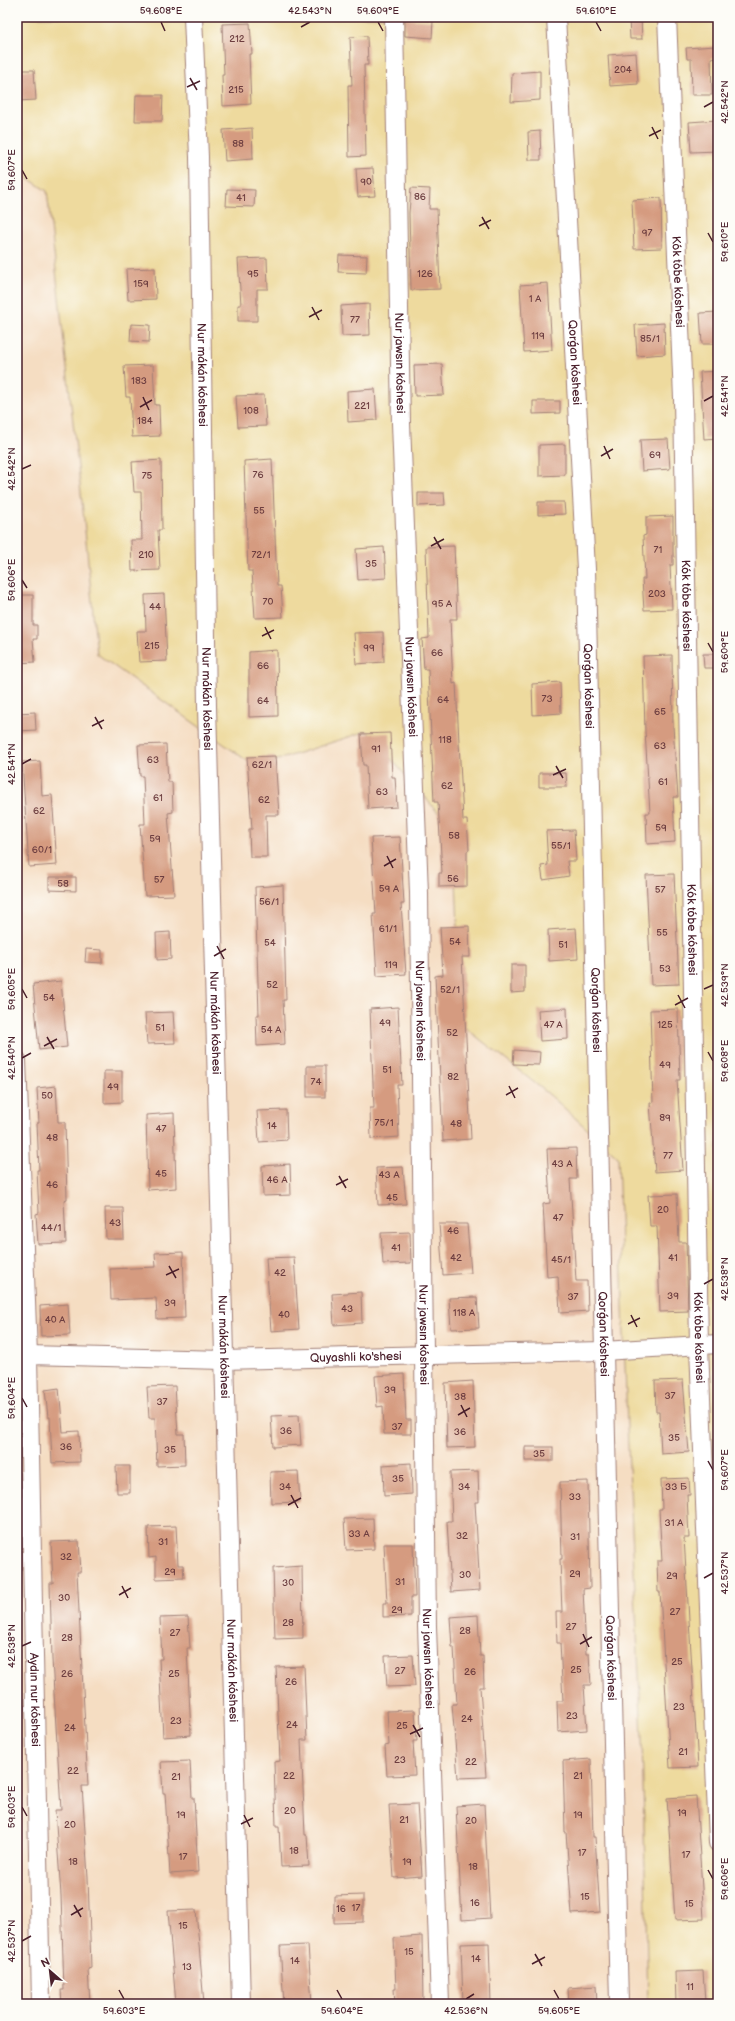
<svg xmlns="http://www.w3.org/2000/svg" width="735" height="2021" viewBox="0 0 735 2021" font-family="'Balsamiq Sans',sans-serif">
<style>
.sand{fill:#eeda9e;stroke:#9c7c64}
.building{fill:#d59b80}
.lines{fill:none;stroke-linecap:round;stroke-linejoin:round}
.street-casing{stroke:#a07e76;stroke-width:20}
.street{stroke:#fff;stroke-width:18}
.ticks{fill:none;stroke:#4a1f2b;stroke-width:1.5}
.labels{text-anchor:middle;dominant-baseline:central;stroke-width:3;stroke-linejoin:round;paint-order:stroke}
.number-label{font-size:10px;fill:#6d3e40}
.street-label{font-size:12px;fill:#4a1f2b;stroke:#fdfcf7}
.neatline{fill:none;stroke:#4a1f2b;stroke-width:1.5}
.ticks-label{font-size:10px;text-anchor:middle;fill:#4a1f2b}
</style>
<rect width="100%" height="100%" fill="#fdfcf7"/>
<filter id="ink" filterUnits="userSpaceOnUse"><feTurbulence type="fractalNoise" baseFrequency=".025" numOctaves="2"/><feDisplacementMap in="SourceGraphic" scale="8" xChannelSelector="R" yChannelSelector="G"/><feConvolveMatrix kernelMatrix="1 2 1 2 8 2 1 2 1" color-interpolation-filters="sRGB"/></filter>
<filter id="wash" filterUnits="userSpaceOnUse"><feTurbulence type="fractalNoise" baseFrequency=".012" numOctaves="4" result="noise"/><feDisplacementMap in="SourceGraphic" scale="16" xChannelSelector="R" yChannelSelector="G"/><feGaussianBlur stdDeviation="0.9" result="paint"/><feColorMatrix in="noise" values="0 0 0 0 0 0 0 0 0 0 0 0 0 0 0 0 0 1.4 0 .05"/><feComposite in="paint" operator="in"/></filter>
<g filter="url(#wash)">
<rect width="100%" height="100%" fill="#f5ddc2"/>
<path class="sand" d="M17,17h701v1987h-70l-6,-267 -15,-312 -9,-268 -67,-61 -89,-71 -8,-194 -87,-100 -111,36 -159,-113 -13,-134 -37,-329 -30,-20z"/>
<g id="blocks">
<g class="building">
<path d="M629,17h12l1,22h-12z"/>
<path d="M405,19l28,2 -1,17 -27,-2z"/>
<path d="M250,23l2,31h-3l2,50 -28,2 -1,-31h2l-2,-51z"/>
<path d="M367,36l1,29h-4l2,91 -17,1 -1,-72h4l-2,-48z"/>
<path d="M715,46l1,11 -5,1 1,37h-20l-1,-36h-4l-1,-11z"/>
<path d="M636,53l2,31 -28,2 -2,-31z"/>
<path d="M17,70h17l2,30 -19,1z"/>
<path d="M540,71v29l-29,2 1,-29z"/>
<path d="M136,95h27l-1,26h-27z"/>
<path d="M717,120l1,31 -27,1 -2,-30z"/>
<path d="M252,128l1,31 -28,2 -2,-31z"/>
<path d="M540,131l1,29h-12l-1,-28z"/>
<path d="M373,168l2,28 -17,1 -2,-28z"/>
<path d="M411,188l19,1 -1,20h8l3,80 -29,1 -2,-77z"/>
<path d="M227,189l28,1 -1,17 -28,-1z"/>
<path d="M661,198l1,50 -28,1 -2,-49z"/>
<path d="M339,255l28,1 -1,17 -28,-1z"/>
<path d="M267,258l1,31h-11v32h-19v-16h3l-3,-46z"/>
<path d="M155,268l1,31 -28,1 -2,-31z"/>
<path d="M548,283l4,67 -28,2 -4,-67z"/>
<path d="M369,304l1,31 -28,1 -1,-30z"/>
<path d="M718,312v32h-16l-2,-31z"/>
<path d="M664,323l1,31 -28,2 -2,-31z"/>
<path d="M131,324l19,1 -1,17 -19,-1z"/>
<path d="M442,364l2,31 -29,1 -1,-31z"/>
<path d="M153,365l2,40h4l1,31 -28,1 -2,-40h-4l-2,-31z"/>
<path d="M718,371v67l-14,1 -4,-67z"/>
<path d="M375,389l2,31 -29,2 -1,-31z"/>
<path d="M264,395l2,31 -28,1 -2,-31z"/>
<path d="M533,401h27v12l-27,1z"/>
<path d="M668,439l2,30 -28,2 -2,-31z"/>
<path d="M565,444v31l-26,1v-31z"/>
<path d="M272,459l5,127h4l2,31 -28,1 -3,-47h-4l-4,-110z"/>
<path d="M161,460l1,70h-4l2,40 -28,1 -1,-31h11l-1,-48h-7l-2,-30z"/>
<path d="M418,493h26l1,12 -27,1z"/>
<path d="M538,502h26l1,12 -27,1z"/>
<path d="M673,516v49h-3l2,44 -28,1 -2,-31h3l-2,-43 3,-1v-18z"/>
<path d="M454,546l3,73h-7l3,65 3,-1 7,137h4l2,30 -2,1v35l-28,1v-14h3l-4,-71h-4l-6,-133h-4l-2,-30 7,-1 -3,-91z"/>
<path d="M384,547l2,31 -28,2 -2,-31z"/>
<path d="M164,594l3,67 -28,1 -2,-31h9l-1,-36z"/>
<path d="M17,595h16v30h4v14h-4l2,23 -18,1z"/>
<path d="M383,632l1,30 -28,2 -2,-31z"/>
<path d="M277,650l1,66 -29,1v-65z"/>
<path d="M703,654h15v14h-14z"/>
<path d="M672,655l1,72 5,70h-5l2,45 -28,2 -1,-31h4l-5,-82 -2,-75z"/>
<path d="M560,682l1,31 -28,2 -1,-31z"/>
<path d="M35,712l1,18 -18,1 -1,-18z"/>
<path d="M390,733l2,44h3l2,30 -29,2 -2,-44h-3l-2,-31z"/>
<path d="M166,744l2,38h4l1,30 -5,1 6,82 -29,1 -5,-72h5l-2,-48h-3l-2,-31z"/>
<path d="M275,756l4,59h-13l1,42h-17l-1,-28h3l-5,-72z"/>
<path d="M40,761l2,35 10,-1 5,70 -28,2 -7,-105z"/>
<path d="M539,773h27l1,14h-28z"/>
<path d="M574,830l2,31h-9l2,15 -26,4 -2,-14 7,-1 -2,-34z"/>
<path d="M400,837l4,67h-3l5,70 -29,2 -4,-62h3l-5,-76z"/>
<path d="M674,874l5,110 -28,1 -5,-110z"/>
<path d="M49,877h27v14l-27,-1z"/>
<path d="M283,885l3,115h-3l2,44 -28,2 -1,-31h3l-4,-128z"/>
<path d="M469,926l1,31h-8l9,182 -28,2 -8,-165 8,-1 -3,-48z"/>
<path d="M576,928l2,31 -29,2 -1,-31z"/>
<path d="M170,932l1,27 -14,1 -1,-27z"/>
<path d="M86,949l16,1v13l-17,-1z"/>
<path d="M511,965h14v27l-14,1z"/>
<path d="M61,981l6,66 -28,3 -6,-66z"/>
<path d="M398,1007l4,78h-5l2,52 -28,2 -1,-31h4l-4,-99z"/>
<path d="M567,1008l1,31 -28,2 -2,-31z"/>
<path d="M678,1009l2,71h-3l6,90 -28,2 -5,-69h3l-3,-93z"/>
<path d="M173,1012l2,31 -28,1 -2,-31z"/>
<path d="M514,1050l26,2 -1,13 -26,-1z"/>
<rect x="307" y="1066" width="18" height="31"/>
<path d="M104,1071h18v31l-18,1z"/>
<path d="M56,1086l2,36h7l2,77 -3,1 2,43 -28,1 -2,-30 3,-1 -2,-43h2l-2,-47h2l-2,-35z"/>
<path d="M286,1110l1,30 -28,2 -2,-31z"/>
<path d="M174,1113l2,75 -28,2 -2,-75z"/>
<path d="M576,1148l1,31h-7l6,102h11l1,30 -28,2 -2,-37 -11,1 -4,-73 7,-1 -3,-54z"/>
<path d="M290,1164l1,31 -28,1 -1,-30z"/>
<path d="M403,1167l3,37 -28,1 -2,-37z"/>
<path d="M677,1194l2,48h7l2,69 -28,1 -3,-86h-7l-2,-31z"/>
<path d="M105,1208h18l1,31h-18z"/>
<path d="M439,1224h28l4,49 -28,2z"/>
<path d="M410,1232l1,31 -28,1 -2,-31z"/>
<path d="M183,1252l2,66 -28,1 -1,-21 -45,2 -1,-31 46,-2 -1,-14z"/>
<path d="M294,1257l5,72 -28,2 -5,-73z"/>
<path d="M361,1292l1,31 -28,2 -2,-31z"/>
<path d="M477,1297l2,31 -28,1 -2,-31z"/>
<path d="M68,1304l2,31 -29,1 -1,-30z"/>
<path d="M404,1374l2,46h5v14h-27l-1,-28 -6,1 -2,-31z"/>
<path d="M683,1380l6,72 -28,2 -2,-42h-3l-1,-31z"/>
<path d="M473,1381l2,66 -28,1 -2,-65z"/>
<path d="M175,1386l3,48h6l1,31 -28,1 -2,-48h-6l-2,-31z"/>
<path d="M59,1388l4,44 16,-1 1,31 -28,1 -2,-46h-2l-3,-27z"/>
<path d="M299,1415l2,30 -28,2 -2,-31z"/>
<rect x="525" y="1447" width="28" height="14"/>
<path d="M411,1463l1,31 -28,2 -1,-31z"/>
<path d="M116,1466h14v27h-13z"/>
<path d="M298,1471l2,31 -29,1 -1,-31z"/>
<path d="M478,1471l1,31h-4l5,88 -29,2 -4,-71h5l-2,-49z"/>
<path d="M689,1478l1,17h-3l2,43h-5l14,229 -28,1 -10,-176h-2l-1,-31h5l-3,-52h3l-1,-30z"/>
<path d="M588,1481l2,107 -7,1 3,65h3l2,31h-7l3,45 -29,2 -1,-31h6l-3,-58h-3l-1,-31h6l-2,-53h2l-2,-77z"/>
<path d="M373,1518l1,31 -28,1 -2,-31z"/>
<path d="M176,1526l2,39h5l1,13 -28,1v-22l-7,1 -1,-31z"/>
<path d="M79,1541l2,31h-4l11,214h-6l6,91 3,91 -3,1 2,35h-28l-1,-14h3l-3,-95 -6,-85h6l-9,-151 -2,-76h3l-2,-41z"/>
<path d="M384,1544h29l2,53h-4v19l-28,1v-14h4z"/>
<path d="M302,1566l1,72 -28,1 -2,-71z"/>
<path d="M478,1615l2,41h3l1,31h-4l6,90 -28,1 -6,-74h5l-3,-57h-2l-2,-30z"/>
<path d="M188,1617l2,31h-3l4,87 -28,2 -4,-78h3l-2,-41z"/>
<path d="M413,1655l2,31 -28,1 -2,-31z"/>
<path d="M304,1666l3,74h-6l4,95h2l2,31 -28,1 -2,-40h-3l-2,-65 6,-1 -4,-94z"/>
<path d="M415,1710l2,31h-4l2,34 -28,1 -2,-30 4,-1 -2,-34z"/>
<path d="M591,1759l2,78h2l5,75 -28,2 -6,-82h-1l-2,-71z"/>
<path d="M190,1761l2,37h2l4,74 -28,2 -5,-81h-2l-2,-31z"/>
<path d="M696,1796l8,123 -29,1 -8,-122z"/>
<path d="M417,1804l5,72 -28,2 -5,-73z"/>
<path d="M484,1804l6,114 -28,2 -6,-114z"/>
<path d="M363,1895v27l-29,1v-27z"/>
<path d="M196,1910l8,94h-28l-8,-93z"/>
<path d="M422,1936l1,68h-28l-1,-15h2l-2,-51z"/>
<path d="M489,1943l2,61h-28l-2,-60z"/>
<path d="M308,1945l4,59h-28l-4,-58z"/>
<path d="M703,1971l2,31 -29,1 -1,-31z"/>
<path d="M596,1986l1,18h-28l-1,-16z"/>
</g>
</g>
</g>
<g filter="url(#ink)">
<use href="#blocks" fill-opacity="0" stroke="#a07e76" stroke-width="1"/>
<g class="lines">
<g class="street-casing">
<g id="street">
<path id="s1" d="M193,17l6,140 8,549 34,1298"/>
<path id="s2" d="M394,17l7,406 18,470 8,733 13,378"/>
<path id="s3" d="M556,17l30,552 33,1435"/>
<path id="s4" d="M667,17l16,381 16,948 19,497"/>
<path id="s5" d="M17,1060l11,295 13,649"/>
<path id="s6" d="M18,1356l10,-1 195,5 380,-9 115,-7"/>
</g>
</g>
<use href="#street" class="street"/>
</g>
</g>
<path class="ticks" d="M161,22l4,9M378,22l5,9M596,22l5,9M301,27l9,-5M190,78l7,12M187,87l13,-6M704,107l9,-5M652,127l6,12M649,136l12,-6M22,170l5,9M482,217l7,12M479,226l12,-6M708,233l5,9M312,307l7,13M309,317l13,-7M143,397l6,13M704,401l9,-5M140,407l12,-7M604,446l6,13M601,456l12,-7M22,469l9,-4M434,537l7,12M431,546l13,-7M22,580l5,8M265,627l6,12M262,636l12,-6M708,643l5,9M95,717l7,12M92,726l12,-6M22,764l9,-5M556,766l7,12M553,775l13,-6M387,856l6,12M384,866l12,-7M217,946l7,13M214,956l12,-7M22,989l5,9M704,989l9,-4M678,995l7,13M675,1005l13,-7M47,1037l7,12M44,1046l13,-7M708,1052l5,9M22,1058l9,-5M509,1086l6,12M506,1095l12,-7M339,1176l7,12M336,1185l12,-6M169,1266l7,12M166,1275l13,-6M704,1284l9,-5M631,1315l6,12M628,1324l12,-6M22,1398l5,9M461,1405l6,12M458,1415l12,-7M708,1461l5,9M291,1495l7,13M288,1505l13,-7M704,1578l9,-5M122,1586l6,12M119,1595l12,-7M583,1634l6,13M580,1644l12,-7M22,1646l9,-4M413,1725l7,12M410,1734l13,-6M22,1807l5,9M244,1815l6,12M241,1824l12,-6M708,1870l5,9M74,1905l7,12M71,1915l12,-7M22,1941l9,-5M535,1954l7,12M532,1964l13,-7M119,1990l5,9M337,1990l5,9M554,1990l5,9M466,1999l8,-5"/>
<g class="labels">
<g class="number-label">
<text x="237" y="39">212</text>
<text x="623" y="70">204</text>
<text x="236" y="90">215</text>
<text x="238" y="144">88</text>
<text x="366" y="182">90</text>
<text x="420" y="197">86</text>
<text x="241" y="198">41</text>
<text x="647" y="233">97</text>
<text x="253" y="274">95</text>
<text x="425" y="274">126</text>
<text x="141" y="284">159</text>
<text x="535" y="299">1 А</text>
<text x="355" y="320">77</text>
<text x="538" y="336">119</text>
<text x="650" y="339">85/1</text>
<text x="139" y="381">183</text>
<text x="362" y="406">221</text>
<text x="251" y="411">108</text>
<text x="145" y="421">184</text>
<text x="655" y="455">69</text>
<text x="258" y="475">76</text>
<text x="147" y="476">75</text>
<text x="259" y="511">55</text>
<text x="658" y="550">71</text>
<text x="146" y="555">210</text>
<text x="261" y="555">72/1</text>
<text x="371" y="564">35</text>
<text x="657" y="594">203</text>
<text x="268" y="602">70</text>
<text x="442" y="604">95 А</text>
<text x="155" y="607">44</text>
<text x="152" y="646">215</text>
<text x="369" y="648">99</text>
<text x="437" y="653">66</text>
<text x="263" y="666">66</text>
<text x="547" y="699">73</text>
<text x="443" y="700">64</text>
<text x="263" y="701">64</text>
<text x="660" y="712">65</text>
<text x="445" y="740">118</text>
<text x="660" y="746">63</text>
<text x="376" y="749">91</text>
<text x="153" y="760">63</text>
<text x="262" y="765">62/1</text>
<text x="663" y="782">61</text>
<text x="447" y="786">62</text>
<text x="382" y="792">63</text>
<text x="158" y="798">61</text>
<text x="264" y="800">62</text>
<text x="39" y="811">62</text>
<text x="661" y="828">59</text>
<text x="454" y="836">58</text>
<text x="155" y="839">59</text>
<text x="561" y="846">55/1</text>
<text x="42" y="850">60/1</text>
<text x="453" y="879">56</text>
<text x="159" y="880">57</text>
<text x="63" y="884">58</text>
<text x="389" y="889">59 А</text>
<text x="660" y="890">57</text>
<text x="269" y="902">56/1</text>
<text x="388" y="929">61/1</text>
<text x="662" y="933">55</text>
<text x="455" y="942">54</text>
<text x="270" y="943">54</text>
<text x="563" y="945">51</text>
<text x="391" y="965">119</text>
<text x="665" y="969">53</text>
<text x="272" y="985">52</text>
<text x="450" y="990">52/1</text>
<text x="49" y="998">54</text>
<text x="385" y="1023">49</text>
<text x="553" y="1025">47 А</text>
<text x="665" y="1025">125</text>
<text x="160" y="1028">51</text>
<text x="271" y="1030">54 А</text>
<text x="452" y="1033">52</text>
<text x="665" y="1065">49</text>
<text x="387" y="1070">51</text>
<text x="453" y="1077">82</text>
<text x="316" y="1082">74</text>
<text x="113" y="1087">49</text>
<text x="47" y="1096">50</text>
<text x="665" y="1118">89</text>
<text x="384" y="1123">75/1</text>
<text x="456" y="1124">48</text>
<text x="272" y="1126">14</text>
<text x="161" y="1129">47</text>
<text x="52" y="1138">48</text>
<text x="668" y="1156">77</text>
<text x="562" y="1164">43 А</text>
<text x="161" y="1174">45</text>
<text x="389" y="1175">43 А</text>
<text x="277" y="1180">46 А</text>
<text x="52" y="1185">46</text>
<text x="392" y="1198">45</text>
<text x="663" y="1210">20</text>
<text x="558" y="1218">47</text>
<text x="115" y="1223">43</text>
<text x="51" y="1228">44/1</text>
<text x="453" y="1231">46</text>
<text x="396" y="1248">41</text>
<text x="456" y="1258">42</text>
<text x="673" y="1258">41</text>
<text x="561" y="1260">45/1</text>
<text x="280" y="1273">42</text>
<text x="673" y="1296">39</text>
<text x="573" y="1297">37</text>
<text x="170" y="1303">39</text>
<text x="347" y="1309">43</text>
<text x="464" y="1313">118 А</text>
<text x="284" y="1315">40</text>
<text x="55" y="1320">40 А</text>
<text x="390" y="1390">39</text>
<text x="670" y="1396">37</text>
<text x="460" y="1397">38</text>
<text x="162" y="1402">37</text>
<text x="397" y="1427">37</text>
<text x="286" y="1431">36</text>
<text x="460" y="1432">36</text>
<text x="674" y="1438">35</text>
<text x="66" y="1447">36</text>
<text x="170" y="1450">35</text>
<text x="539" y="1454">35</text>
<text x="398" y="1479">35</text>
<text x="285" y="1487">34</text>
<text x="464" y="1487">34</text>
<text x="676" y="1487">33 Б</text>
<text x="575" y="1497">33</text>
<text x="674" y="1523">31 А</text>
<text x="359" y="1534">33 А</text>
<text x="462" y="1536">32</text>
<text x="575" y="1537">31</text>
<text x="163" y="1542">31</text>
<text x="66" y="1557">32</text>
<text x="170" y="1572">29</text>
<text x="575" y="1574">29</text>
<text x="465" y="1575">30</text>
<text x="672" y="1576">29</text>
<text x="400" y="1582">31</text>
<text x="288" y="1583">30</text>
<text x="64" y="1598">30</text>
<text x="397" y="1610">29</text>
<text x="675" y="1612">27</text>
<text x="288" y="1623">28</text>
<text x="571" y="1627">27</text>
<text x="465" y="1631">28</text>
<text x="175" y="1633">27</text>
<text x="67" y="1638">28</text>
<text x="677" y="1662">25</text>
<text x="576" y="1670">25</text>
<text x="400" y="1671">27</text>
<text x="470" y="1672">26</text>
<text x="67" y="1674">26</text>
<text x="174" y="1674">25</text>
<text x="291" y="1682">26</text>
<text x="679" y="1707">23</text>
<text x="572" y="1716">23</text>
<text x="467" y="1719">24</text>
<text x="176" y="1721">23</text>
<text x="292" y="1725">24</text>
<text x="402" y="1726">25</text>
<text x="70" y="1728">24</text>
<text x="683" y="1752">21</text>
<text x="400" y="1760">23</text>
<text x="471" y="1762">22</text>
<text x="73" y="1771">22</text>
<text x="289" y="1776">22</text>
<text x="578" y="1776">21</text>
<text x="176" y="1777">21</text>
<text x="290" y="1811">20</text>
<text x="682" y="1813">19</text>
<text x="181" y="1815">19</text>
<text x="578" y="1815">19</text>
<text x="404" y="1820">21</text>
<text x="471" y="1821">20</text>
<text x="70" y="1825">20</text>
<text x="294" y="1851">18</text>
<text x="582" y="1853">17</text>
<text x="686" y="1855">17</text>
<text x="183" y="1857">17</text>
<text x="73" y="1862">18</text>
<text x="407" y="1862">19</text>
<text x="473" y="1867">18</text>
<text x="585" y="1897">15</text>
<text x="475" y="1903">16</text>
<text x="689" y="1904">15</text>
<text x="356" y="1908">17</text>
<text x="341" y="1909">16</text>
<text x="183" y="1926">15</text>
<text x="409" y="1952">15</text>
<text x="476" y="1959">14</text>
<text x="295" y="1961">14</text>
<text x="187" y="1967">13</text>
<text x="690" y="1987">11</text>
</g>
<g class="street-label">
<text stroke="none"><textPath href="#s4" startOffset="265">Kók tóbe kóshesi</textPath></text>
<text stroke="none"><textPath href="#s2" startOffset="346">Nur jawsın kóshesi</textPath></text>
<text stroke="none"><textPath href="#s3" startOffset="346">Qorǵan kóshesi</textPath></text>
<text stroke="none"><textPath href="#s1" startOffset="358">Nur mákán kóshesi</textPath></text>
<text stroke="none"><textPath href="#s4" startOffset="589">Kók tóbe kóshesi</textPath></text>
<text stroke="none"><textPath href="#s3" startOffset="670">Qorǵan kóshesi</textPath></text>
<text stroke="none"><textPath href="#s2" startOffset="670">Nur jawsın kóshesi</textPath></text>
<text stroke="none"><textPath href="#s1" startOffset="682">Nur mákán kóshesi</textPath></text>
<text stroke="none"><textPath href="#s4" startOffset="913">Kók tóbe kóshesi</textPath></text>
<text stroke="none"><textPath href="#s2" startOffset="994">Nur jawsın kóshesi</textPath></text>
<text stroke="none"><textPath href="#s3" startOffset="994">Qorǵan kóshesi</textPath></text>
<text stroke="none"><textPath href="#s1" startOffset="1006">Nur mákán kóshesi</textPath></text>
<text stroke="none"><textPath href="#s2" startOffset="1318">Nur jawsın kóshesi</textPath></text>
<text stroke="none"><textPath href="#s3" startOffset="1318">Qorǵan kóshesi</textPath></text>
<text stroke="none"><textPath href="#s4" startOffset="1321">Kók tóbe kóshesi</textPath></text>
<text stroke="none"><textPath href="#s1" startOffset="1330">Nur mákán kóshesi</textPath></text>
<text stroke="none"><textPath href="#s6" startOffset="338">Quyashli ko'shesi</textPath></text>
<text stroke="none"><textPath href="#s2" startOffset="1642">Nur jawsın kóshesi</textPath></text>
<text stroke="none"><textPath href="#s3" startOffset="1642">Qorǵan kóshesi</textPath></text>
<text stroke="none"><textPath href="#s1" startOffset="1654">Nur mákán kóshesi</textPath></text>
<text stroke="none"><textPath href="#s5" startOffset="640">Aydın nur kóshesi</textPath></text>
</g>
</g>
<rect width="735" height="2021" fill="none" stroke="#fdfcf7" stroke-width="44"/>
<g transform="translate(50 1971) rotate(332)" stroke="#fdfcf7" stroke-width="3" paint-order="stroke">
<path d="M0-3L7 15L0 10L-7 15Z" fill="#4a1f2b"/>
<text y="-6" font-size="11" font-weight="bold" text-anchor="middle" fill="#4a1f2b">N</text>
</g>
<rect x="22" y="22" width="691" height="1977" class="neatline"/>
<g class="ticks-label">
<text x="161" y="14">59.608°E</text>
<text x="310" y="14">42.543°N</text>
<text x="378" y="14">59.609°E</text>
<text x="596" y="14">59.610°E</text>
<text transform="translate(724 102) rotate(-90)" y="4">42.542°N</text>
<text transform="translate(11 170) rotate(-90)" y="4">59.607°E</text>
<text transform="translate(724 242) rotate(-90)" y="4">59.610°E</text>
<text transform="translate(724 396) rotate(-90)" y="4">42.541°N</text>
<text transform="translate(11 469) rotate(-90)" y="4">42.542°N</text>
<text transform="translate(11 580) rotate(-90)" y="4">59.606°E</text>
<text transform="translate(724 652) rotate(-90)" y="4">59.609°E</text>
<text transform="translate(11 764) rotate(-90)" y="4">42.541°N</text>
<text transform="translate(724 985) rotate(-90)" y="4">42.539°N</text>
<text transform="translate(11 989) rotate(-90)" y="4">59.605°E</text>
<text transform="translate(11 1058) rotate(-90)" y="4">42.540°N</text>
<text transform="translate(724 1061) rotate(-90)" y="4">59.608°E</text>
<text transform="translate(724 1279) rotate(-90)" y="4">42.538°N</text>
<text transform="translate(11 1398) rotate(-90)" y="4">59.604°E</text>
<text transform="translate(724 1470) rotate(-90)" y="4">59.607°E</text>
<text transform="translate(724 1573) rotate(-90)" y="4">42.537°N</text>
<text transform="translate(11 1646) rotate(-90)" y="4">42.538°N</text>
<text transform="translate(11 1807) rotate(-90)" y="4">59.603°E</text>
<text transform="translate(724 1879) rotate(-90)" y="4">59.606°E</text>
<text transform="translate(11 1941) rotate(-90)" y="4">42.537°N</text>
<text x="124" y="2014">59.603°E</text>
<text x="342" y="2014">59.604°E</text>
<text x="466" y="2014">42.536°N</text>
<text x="559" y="2014">59.605°E</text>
</g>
</svg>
